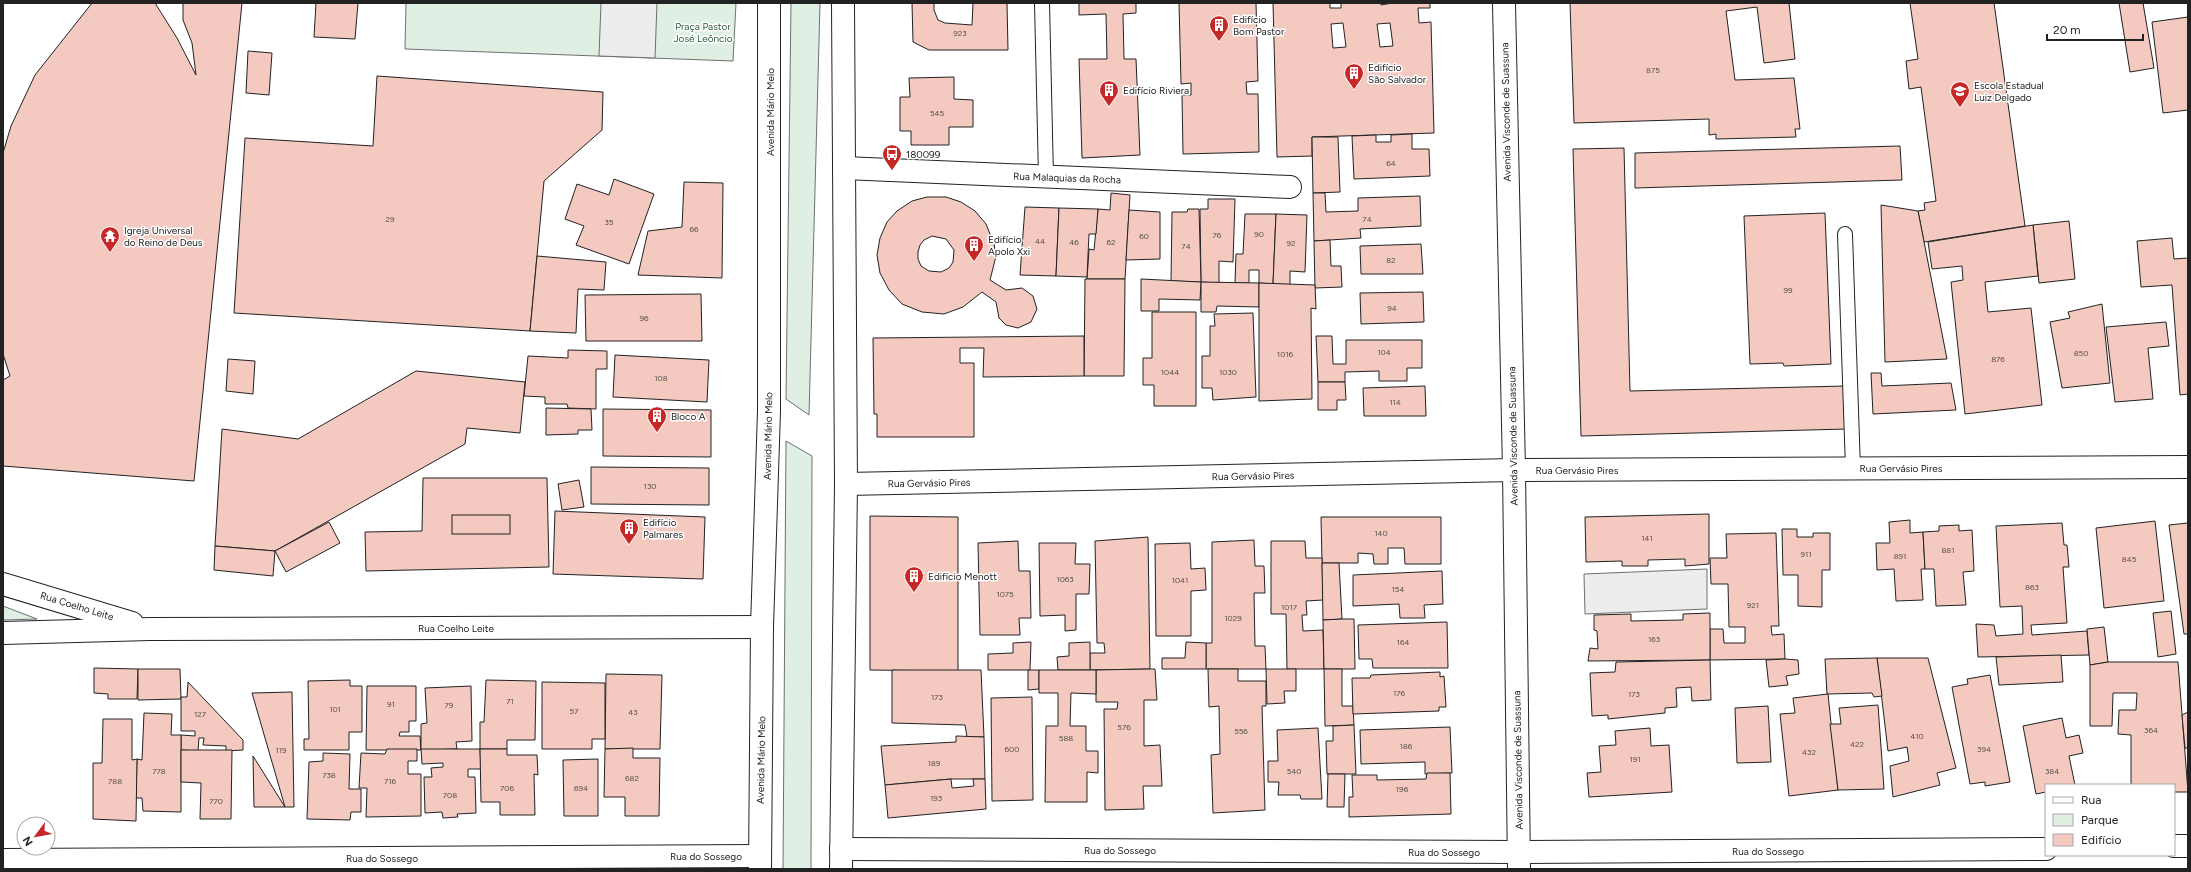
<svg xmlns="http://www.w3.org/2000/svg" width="2191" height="872" viewBox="0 0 2191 872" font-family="Figtree,sans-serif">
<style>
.green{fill:#e0efe3;stroke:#6f6f6f}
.parking{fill:#ededed;stroke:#6f6f6f}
.building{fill:#f3c9c0;stroke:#222;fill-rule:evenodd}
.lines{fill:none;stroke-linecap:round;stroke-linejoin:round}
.lane-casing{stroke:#222;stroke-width:16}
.street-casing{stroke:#222;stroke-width:24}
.secondary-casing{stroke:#222;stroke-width:24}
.lane{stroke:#fff;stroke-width:14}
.street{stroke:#fff;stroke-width:22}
.secondary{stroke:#fff;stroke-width:22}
.labels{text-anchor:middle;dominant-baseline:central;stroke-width:3;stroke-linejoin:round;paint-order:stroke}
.number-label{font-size:8px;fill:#564c4a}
.poi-label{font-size:10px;fill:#222;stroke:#fff;text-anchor:start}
.park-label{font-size:10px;fill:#2f5e38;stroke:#fff}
.street-label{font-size:10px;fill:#222;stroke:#fff}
</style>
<rect width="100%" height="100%" fill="#fff"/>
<g class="green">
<path d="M406,3h330l-3,58 -328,-12z"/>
<path d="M791,3h29l-11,412 -23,-16z"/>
<path d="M786,441l26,15 -1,413h-28z"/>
<path d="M3,606l34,13 -34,1z"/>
</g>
<g class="parking">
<path d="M601,3h56l-2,55 -56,-2z"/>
<path d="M1707,569v40l-122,5 -1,-40z"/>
</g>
<g class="building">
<path d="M92,3h63l22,35 19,37 -4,-32 -9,-23v-17h59l-48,478 -191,-15v-86l7,-4 -7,-22v-201l8,-27 24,-51z"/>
<path d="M316,3h42l-3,36 -41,-2z"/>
<path d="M912,3h22v7l4,10 7,3 27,2 1,-22h34l1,47h-79l-16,-8z"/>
<path d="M1079,3h57v10l-13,1 1,45h12l4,96 -58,3 -3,-99h28l-1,-45 -27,1z"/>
<path d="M1179,3h77l2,78 -12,1 1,12h11l1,58 -76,2 -1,-59h9v-12l-10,1z"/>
<path d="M1273,3h57v5h11v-5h40v2l11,-2h38v5h-12l1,15 12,-1 3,111 -122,4v19l-35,1zM1343,23l3,24 -13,1 -2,-24zM1390,23l3,23 -13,1 -3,-23z"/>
<path d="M1570,3h219l6,56 -31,4 -7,-56 -31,4 9,69 59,-2 6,51h-5l1,8 -80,2v-5l-7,1v-16l-135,4z"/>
<path d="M1910,3h84l31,223 -101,16 -6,-31 7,-1 -1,-7 12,-2 -15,-114 -12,2 -3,-28 12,-2z"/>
<path d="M2119,3h24l11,65 -24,4z"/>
<path d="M2188,17v93l-25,3 -11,-91z"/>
<path d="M248,51l24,2 -3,42 -23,-2z"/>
<path d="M377,76l226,16 -1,38 -58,51 -14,150 -296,-18 11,-175 128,8z"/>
<path d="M954,77v22l19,1v27h-24v18h-38v-14h-11v-34h10l-1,-19z"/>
<path d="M1412,134v15h17l1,27 -76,3 -2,-43 24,-1v7h15v-7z"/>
<path d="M1312,137h26l2,55 -27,1z"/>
<path d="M1900,146l2,34 -267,8v-35z"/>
<path d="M1624,148l6,243 216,-5 1,43 -266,7 -8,-287z"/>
<path d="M614,179l40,15 -25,70 -53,-19 8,-19 -19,-7 12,-35 32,11z"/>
<path d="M684,182l39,1 -1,95 -84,-3 10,-44 34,-4z"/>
<path d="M1111,193l19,2 -5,84h-38l2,-30 5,1 4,-41 12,1z"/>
<path d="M1313,193h12l1,19 32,-1v-13l62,-2 1,30 -61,3 1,9 -47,3z"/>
<path d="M927,197h19l15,5 14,9 11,13 8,20 2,12 -6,24 16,10 16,-2 11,8 4,13 -6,13 -13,6 -12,-3 -7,-7 -3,-16 -14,-10 -19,15 -19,7 -22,-2 -20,-8 -13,-14 -9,-17 -3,-18 3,-17 7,-16 10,-11 15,-10zM932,236l14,3 8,11 -1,12 -4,6 -8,4 -12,-1 -8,-5 -3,-7v-7l2,-7 4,-5z"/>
<path d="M1208,199h27l-2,63 -14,-1v22l-18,-1 -1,-73h8z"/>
<path d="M1881,205l37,6 29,148 -62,3z"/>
<path d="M1025,207l34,1 -3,68 -36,-1z"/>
<path d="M1059,208l39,1 -2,25h-7l-2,43 -31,-1z"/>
<path d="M1188,209h11l2,73 -30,-1 1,-69h15z"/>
<path d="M1129,210l31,2v47l-34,1z"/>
<path d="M1825,213l6,151 -47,2 -1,-3 -33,1 -6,-148z"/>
<path d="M1245,214h31l-3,70 -14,-1v-13h-10v13h-14l1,-29h7z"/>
<path d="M1276,214l31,1 -2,57 -15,-1v14l-17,-1z"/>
<path d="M2069,221l6,58 -36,4 -6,-58z"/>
<path d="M2033,225l5,51 -53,6 3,30 43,-4 11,97 -77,9 -14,-132 12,-2 -1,-14 -30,3 -4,-27z"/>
<path d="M2172,238l2,21 14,-1v136l-8,1 -8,-110 -31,2 -4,-46z"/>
<path d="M1330,240l1,26h10l1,21 -27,1 -1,-47z"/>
<path d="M1421,244l2,30h-62l-1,-28z"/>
<path d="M537,256l69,6 -2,28 -26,-1 -2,44 -46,-2z"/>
<path d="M1085,279h40l-1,97h-40z"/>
<path d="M1141,279l60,3 -1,18 -41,-1v12h-18z"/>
<path d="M1201,282l58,1v24l-42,-1 -1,6h-15z"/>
<path d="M1259,283l56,2 1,24 -5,-1 1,91 -53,2z"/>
<path d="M1423,292l1,30 -63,2 -1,-31z"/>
<path d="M701,294l1,47h-116l-1,-46z"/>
<path d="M2102,304l8,79 -48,5 -12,-66 20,-4 -2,-6z"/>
<path d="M1152,312h44v94h-42v-21h-11v-27h9z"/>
<path d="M1253,313l3,84 -43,3 -1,-12h-10v-32h8v-30h5l-1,-12z"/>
<path d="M2166,322l3,24 -21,2 5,51 -38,3 -9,-75z"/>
<path d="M1084,336v40l-101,1 1,-29h-24v15h14v74h-97v-23h-3l-1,-76z"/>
<path d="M1316,336h16l1,28h13v-24h76v28h-15v13h-28v-10l-34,1v10h-27z"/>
<path d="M568,350l39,1v18h-11v40l-28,-1 -1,-4h-22v-7l-21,-1 4,-40 40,2z"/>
<path d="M615,355l94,5 -2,42 -94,-5z"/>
<path d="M228,359l27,2 -2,33 -27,-3z"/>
<path d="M416,371l109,11 -5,51 -53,-5 -2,16 -190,107 -60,-5 7,-117 76,10z"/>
<path d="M1871,373h10l1,13 69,-3 5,27 -83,4z"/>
<path d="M1318,382h27l1,18h-9v10h-19z"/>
<path d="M1425,386l1,30h-62l-1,-28z"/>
<path d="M546,408l45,1 1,21h-14v4l-32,1z"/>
<path d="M603,409l108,1v47l-108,-1z"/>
<path d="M591,467l118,1v37l-118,-1z"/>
<path d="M423,478h124l2,89 -183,4 -1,-39 57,-1z"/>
<path d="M579,480l5,27 -22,3 -4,-26z"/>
<path d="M555,511l150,6 -2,62 -150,-5z"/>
<path d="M1709,514v50l-24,2v-7l-37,1v6h-26v-5l-36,1 -1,-45z"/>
<rect x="452" y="515" width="58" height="19"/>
<path d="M870,516l88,1v154l-88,-1z"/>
<path d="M1321,517h120v47h-36l-1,-16h-16v16h-14l-1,-10 -15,-1v10h-36z"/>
<path d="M1910,520v13l13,-1 2,37h-4l2,31 -27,1 -2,-32 -17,1 -1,-27h14l-1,-21z"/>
<path d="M2155,521l9,80 -60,7 -8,-80z"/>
<path d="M329,522l11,21 -54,29 -11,-21z"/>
<path d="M2062,523l2,22h3l2,22h-6l4,56 -36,2 1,10 55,-4 2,24 -111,2 -2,-33 18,1 2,11 27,-2 -1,-28 -22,1 -4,-81z"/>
<path d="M2188,523v111h-4l-15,-109z"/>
<path d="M1959,525v6l13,-1 2,41 -11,1 3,33 -30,1 -2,-37h-9l-2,-37 16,-1v-5z"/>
<path d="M1782,529h15v8h16v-4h17v37h-8v37l-24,-1v-31h-15z"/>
<path d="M1776,533l3,93h-8l1,9 12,-1 1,25 -75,1v-31h13l1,14h21v-16h-16l-1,-43h-17l-1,-26h17l-1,-24z"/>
<path d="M1148,537l2,132 -60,1v-17h15l-1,-10h-7l-2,-102z"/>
<path d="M1254,540l1,26h9l1,27h-11l1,53h10l1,23h-60v-26h6v-101z"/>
<path d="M1018,541l1,30h11l1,47h-12l1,17h-40l-2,-92z"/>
<path d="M1271,541h34l1,17h16l1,42 -17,1 1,14h-5l1,16 20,-1 1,39h-37l-1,-55h-15z"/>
<path d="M1039,543h37l-1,21h15l-1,30h-13v36l-11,1v-16l-25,1z"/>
<path d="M1190,543l1,26 14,-1 1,22 -15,1v45h-35l-1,-92z"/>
<path d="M215,546l60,5 -2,25 -59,-6z"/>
<path d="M1322,563h17l3,56 -19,1z"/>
<path d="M1442,571l1,33 -19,1 1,13h-25l-1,-14 -46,2v-31z"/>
<path d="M2171,611l5,43 -18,3 -5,-44z"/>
<path d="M1710,613v47l-122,1 2,-13 8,1 -1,-18 -3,-1v-15l37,-1v7l52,-1v-6z"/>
<path d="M1342,619h12l1,50h-31l-1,-49z"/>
<path d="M1447,622l1,46h-75l-1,-9h-13l-1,-34z"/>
<path d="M2104,627l4,35 -18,3 -3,-36z"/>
<path d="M1031,642l-1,28h-42v-16l25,-1v-10z"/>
<path d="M1090,642v28h-32l-1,-13 12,-1v-13z"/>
<path d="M1186,642l20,1v26h-44v-11h23z"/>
<path d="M2061,655l2,27 -64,3 -3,-28z"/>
<path d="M1877,658h51l28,110 -19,5 3,12 -47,12 -3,-31 19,-5 -2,-14 -19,4z"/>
<path d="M1877,658l5,38 -8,1 -2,-4 -45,1 -2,-35z"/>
<path d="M1785,659l13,1 1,14 -13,2 2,9 -19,2 -3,-27z"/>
<path d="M1710,660l1,40 -19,1 -1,-14 -15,1 1,19 -12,1v5l-57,6v-4l-16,1 -2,-43 25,-1 1,-10z"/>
<path d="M2108,662h70l10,130h-14v-7h-43v-50l-13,-1 1,-24h17l1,-17h-24l-1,33h-22v-61z"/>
<path d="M94,668l44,1 -1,30h-29v-5l-14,-1z"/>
<path d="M138,669h42l1,30 -43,1z"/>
<path d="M1150,669h5l2,31h-13v46l16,-1 2,41h-19l1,23 -39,1 -1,-101h13l1,-7h-22v-32z"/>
<path d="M1208,669h30v12h28v25h-4l3,104 -52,3 -2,-58 9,-1 -1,-48 -10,1z"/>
<path d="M1266,669h30v22h-12l1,12 -18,1z"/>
<path d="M1324,669h18v37h11l1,19 -29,1z"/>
<path d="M892,670h89l3,67h-17l-2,-12 -73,-2z"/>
<path d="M1028,670h11v19l-11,1z"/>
<path d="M1039,670h57v24l-25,-1 -1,33h16v25h12v22l-11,-1v30h-42l1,-76h12v-33h-19z"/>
<path d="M1440,672v5l4,-1 2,31h-7v4l-86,3 -1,-36h18l1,-3z"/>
<path d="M606,674l56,1 -2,74h-55z"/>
<path d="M1990,675l20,107 -25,4v-4l-15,2 -18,-97 16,-3 -1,-5z"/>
<path d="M350,680v6h12v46h-13v18h-45v-11h5l-1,-58z"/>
<path d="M486,680l50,1 -1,59h-28v9h-27v-27h4z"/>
<path d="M188,682l55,58v10l-17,1v-5l-23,-1 1,-7h-5l-1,13 -17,-1v-15l14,1v-5h-14v-34h6z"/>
<path d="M542,682l63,1v56h-13v10h-50z"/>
<path d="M367,686h49v35h-7v11h-9l-1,4h21l1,14h-55z"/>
<path d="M471,686l1,55 -16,1 1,7 -36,1v-26l6,-1 -2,-35z"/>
<path d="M292,692l2,115h-9l-33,-114z"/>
<path d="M1828,694l10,96 -49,6 -9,-82 15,-1 -2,-15z"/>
<path d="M1032,697l1,103 -41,1 -1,-103z"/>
<path d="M1878,705l6,84 -46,1 -8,-66h11l-2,-16z"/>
<path d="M1768,706l3,56 -34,1 -2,-55z"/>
<path d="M2188,712v36h-3l-3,-33z"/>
<path d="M144,713l28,1 -1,21h10v77l-38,-1 -1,-13h-6l1,-39 5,1z"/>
<path d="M2062,718l4,20 13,-3 4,18 -14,3 6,29h-29v7l-10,2 -13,-68z"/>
<path d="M103,719h29v41l5,-1 -1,62 -43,-2v-56h9z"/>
<path d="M1354,725l2,49h-29l-1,-33h7v-15z"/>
<path d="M1450,727l2,46 -27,1v-12l-64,2 -1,-34z"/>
<path d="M1318,728l4,71h-21l-1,-4h-22l1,-13h-11v-21h10l-1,-31z"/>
<path d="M1650,728l1,18 18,-1 3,47 -83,5 -2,-24 14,-1 -2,-26 17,-1 -1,-14z"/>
<path d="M956,736l28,1 1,42h-34l-66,6 -4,-39 75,-4z"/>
<path d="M633,748v10h27l-1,58h-34v-19h-21l1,-48z"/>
<path d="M387,749h30v12h-9v13h13v42l-55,1 1,-29h-8l2,-35 24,1z"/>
<path d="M421,749h59l1,20h-13v8h7l1,36 -19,1 1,3 -15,1 -1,-6 -17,1 -1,-36h8l-1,-9 12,-1v-4l-21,1z"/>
<path d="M480,749h27v6h30l1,20 -4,-1 1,41h-35v-13h-19z"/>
<path d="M181,750h51l-1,69h-31l1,-36 -20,-1z"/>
<path d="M323,753l27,1 -1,35h12v23h-10l-1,8 -43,-1 2,-57 14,-1z"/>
<path d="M253,756l32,51h-31z"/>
<path d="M598,759v57h-34l-1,-56z"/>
<path d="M1427,773h23l1,41 -102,3v-20h4l-1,-22h25v5l49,-1z"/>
<path d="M1328,774h17l-1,33h-17z"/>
<path d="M951,779l1,9 22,-2 -1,-7h12l1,30 -98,9 -3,-33z"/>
</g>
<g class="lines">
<g class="lane-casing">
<g id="lane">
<path d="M1042,3l4,174"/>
<path d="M1845,234l8,235"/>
</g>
</g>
<g class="street-casing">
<g id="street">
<path d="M844,168l446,19"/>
<path d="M3,584l129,39"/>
<path d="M3,633l147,-4 612,-2"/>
<path d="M2174,846h14"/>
<path d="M841,849l678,3 527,-3"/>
<path d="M3,860l757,-4"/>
</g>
</g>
<g class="secondary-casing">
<g id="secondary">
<path d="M1504,3l10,467 5,399"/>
<path d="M846,484l668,-14 674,-3"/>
<path d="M760,869l2,-242 7,-216v-408"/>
<path d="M841,869l5,-385 -3,-481"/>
</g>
</g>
<use href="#lane" class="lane"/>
<use href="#street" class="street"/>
<use href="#secondary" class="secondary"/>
</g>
<defs>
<g id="building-pin" transform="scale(1)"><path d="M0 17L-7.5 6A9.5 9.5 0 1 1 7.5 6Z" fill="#c62828" stroke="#fff"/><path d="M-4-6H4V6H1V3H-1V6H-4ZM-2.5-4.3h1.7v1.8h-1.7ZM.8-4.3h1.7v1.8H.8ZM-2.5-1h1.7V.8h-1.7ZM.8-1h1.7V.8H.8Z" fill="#fff"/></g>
<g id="school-pin" transform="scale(1)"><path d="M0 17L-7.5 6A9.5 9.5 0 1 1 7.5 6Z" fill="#c62828" stroke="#fff"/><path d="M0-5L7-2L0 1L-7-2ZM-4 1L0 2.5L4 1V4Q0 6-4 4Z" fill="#fff"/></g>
<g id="bus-pin" transform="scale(1)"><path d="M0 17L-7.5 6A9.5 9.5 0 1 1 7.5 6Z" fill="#c62828" stroke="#fff"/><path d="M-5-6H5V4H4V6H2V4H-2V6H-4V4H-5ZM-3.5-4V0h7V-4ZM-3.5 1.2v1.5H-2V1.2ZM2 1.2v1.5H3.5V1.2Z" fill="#fff"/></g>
<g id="temple-pin" transform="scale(1)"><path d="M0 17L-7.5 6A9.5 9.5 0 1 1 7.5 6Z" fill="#c62828" stroke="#fff"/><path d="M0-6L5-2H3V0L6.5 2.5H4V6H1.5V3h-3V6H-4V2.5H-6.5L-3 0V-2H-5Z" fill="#fff"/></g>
</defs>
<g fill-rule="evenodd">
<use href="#building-pin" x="1219" y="25"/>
<use href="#building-pin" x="1354" y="73"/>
<use href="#building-pin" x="1109" y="90"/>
<use href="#school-pin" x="1960" y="91"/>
<use href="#bus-pin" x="892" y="154"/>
<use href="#temple-pin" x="110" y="236"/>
<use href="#building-pin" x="974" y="245"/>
<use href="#building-pin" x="657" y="416"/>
<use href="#building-pin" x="629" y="528"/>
<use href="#building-pin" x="914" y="576"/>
</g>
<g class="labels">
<g class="number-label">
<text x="960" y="33">923</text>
<text x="1653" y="70">875</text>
<text x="937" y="113">545</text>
<text x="1391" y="163">64</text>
<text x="390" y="219">29</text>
<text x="1367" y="219">74</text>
<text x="609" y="222">35</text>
<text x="694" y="229">66</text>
<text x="1259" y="234">90</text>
<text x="1217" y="235">76</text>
<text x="1144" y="236">60</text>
<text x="1040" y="241">44</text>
<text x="1074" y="242">46</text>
<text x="1111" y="242">62</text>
<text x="1291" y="243">92</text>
<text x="1186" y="246">74</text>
<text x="1391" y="260">82</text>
<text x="1788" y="290">99</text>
<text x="1392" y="308">94</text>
<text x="644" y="318">96</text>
<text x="1384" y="352">104</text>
<text x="2081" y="353">850</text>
<text x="1285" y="354">1016</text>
<text x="1998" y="359">876</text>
<text x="1170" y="372">1044</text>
<text x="1228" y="372">1030</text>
<text x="661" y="378">108</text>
<text x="1395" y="402">114</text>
<text x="650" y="486">130</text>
<text x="1381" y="533">140</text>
<text x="1647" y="538">141</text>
<text x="1948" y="550">881</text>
<text x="1806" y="554">911</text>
<text x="1900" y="556">891</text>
<text x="2129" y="559">845</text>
<text x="1065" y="579">1063</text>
<text x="1180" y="580">1041</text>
<text x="2032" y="587">863</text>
<text x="1398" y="589">154</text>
<text x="1005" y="594">1075</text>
<text x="1753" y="605">921</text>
<text x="1289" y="607">1017</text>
<text x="1233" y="618">1029</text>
<text x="1654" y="639">163</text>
<text x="1403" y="642">164</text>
<text x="1399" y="693">176</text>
<text x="1634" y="694">173</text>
<text x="937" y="697">173</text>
<text x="510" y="701">71</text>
<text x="391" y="704">91</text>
<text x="449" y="705">79</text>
<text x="335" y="709">101</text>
<text x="574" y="711">57</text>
<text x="633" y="712">43</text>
<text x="200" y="714">127</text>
<text x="1124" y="727">576</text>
<text x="2151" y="730">364</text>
<text x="1241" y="731">556</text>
<text x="1917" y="736">410</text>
<text x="1066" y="738">588</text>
<text x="1857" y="744">422</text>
<text x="1406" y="746">186</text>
<text x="1012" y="749">600</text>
<text x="1984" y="749">394</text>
<text x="281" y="750">119</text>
<text x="1809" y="752">432</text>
<text x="1635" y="759">191</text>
<text x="934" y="763">189</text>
<text x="159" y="771">778</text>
<text x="1294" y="771">540</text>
<text x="2052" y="771">384</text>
<text x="329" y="775">738</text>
<text x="632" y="778">682</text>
<text x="115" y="781">788</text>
<text x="390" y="781">716</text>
<text x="507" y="788">706</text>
<text x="581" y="788">694</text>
<text x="1402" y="789">196</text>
<text x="450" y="795">708</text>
<text x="936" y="798">193</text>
<text x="216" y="801">770</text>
</g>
<g class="poi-label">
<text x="1233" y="19">Edifício<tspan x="1233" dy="12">Bom Pastor</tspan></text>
<text x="1368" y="67">Edifício<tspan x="1368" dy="12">São Salvador</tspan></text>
<text x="1974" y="85">Escola Estadual<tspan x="1974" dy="12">Luiz Delgado</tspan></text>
<text x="1123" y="90">Edifício Riviera</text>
<text x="906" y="154">180099</text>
<text x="124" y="230">Igreja Universal<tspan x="124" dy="12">do Reino de Deus</tspan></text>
<text x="988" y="239">Edifício<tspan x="988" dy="12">Apolo Xxi</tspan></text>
<text x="671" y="416">Bloco A</text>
<text x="643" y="522">Edifício<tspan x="643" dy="12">Palmares</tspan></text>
<text x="928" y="576">Edifício Menott</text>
</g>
<g class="park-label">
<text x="703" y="26">Praça Pastor<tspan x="703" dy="12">José Leôncio</tspan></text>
</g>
<g class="street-label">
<text transform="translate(770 112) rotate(-90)">Avenida Mário Melo</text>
<text transform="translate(1506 112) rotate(-91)">Avenida Visconde de Suassuna</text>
<text transform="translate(1067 178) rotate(2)">Rua Malaquias da Rocha</text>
<text transform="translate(768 436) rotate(-89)">Avenida Mário Melo</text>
<text transform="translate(1513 436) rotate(-91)">Avenida Visconde de Suassuna</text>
<text x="1901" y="468">Rua Gervásio Pires</text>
<text x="1577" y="470">Rua Gervásio Pires</text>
<text transform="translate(1253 476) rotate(-1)">Rua Gervásio Pires</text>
<text transform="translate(929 483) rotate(-1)">Rua Gervásio Pires</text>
<text transform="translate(77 606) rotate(17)">Rua Coelho Leite</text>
<text x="456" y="628">Rua Coelho Leite</text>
<text transform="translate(761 760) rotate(-89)">Avenida Mário Melo</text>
<text transform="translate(1518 760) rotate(-91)">Avenida Visconde de Suassuna</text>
<text x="1120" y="850">Rua do Sossego</text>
<text x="1768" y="851">Rua do Sossego</text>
<text x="1444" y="852">Rua do Sossego</text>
<text x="706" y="856">Rua do Sossego</text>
<text x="382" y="858">Rua do Sossego</text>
</g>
</g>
<rect width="2191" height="872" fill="none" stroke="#222222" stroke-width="8"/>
<rect x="2045" y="784" width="130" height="72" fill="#ffffff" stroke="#a7a7a7"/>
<rect x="2053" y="797" width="20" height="6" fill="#ffffff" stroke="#a7a7a7"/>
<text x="2081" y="804" font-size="12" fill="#222222">Rua</text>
<rect x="2053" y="814" width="20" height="12" fill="#e0efe3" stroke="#a7a7a7"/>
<text x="2081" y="824" font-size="12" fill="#222222">Parque</text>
<rect x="2053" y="834" width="20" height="12" fill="#f3c9c0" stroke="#a7a7a7"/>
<text x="2081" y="844" font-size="12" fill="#222222">Edifício</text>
<g transform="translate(36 836) rotate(238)"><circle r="19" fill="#ffffff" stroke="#a7a7a7"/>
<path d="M0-3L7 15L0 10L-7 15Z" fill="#c62828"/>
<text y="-6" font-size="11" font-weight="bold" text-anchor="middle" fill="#222222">N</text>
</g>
<path d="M2047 34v6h96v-6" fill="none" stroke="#222222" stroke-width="2"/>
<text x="2053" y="34" font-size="12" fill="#222222" stroke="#ffffff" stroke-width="3" paint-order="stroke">20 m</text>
</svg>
